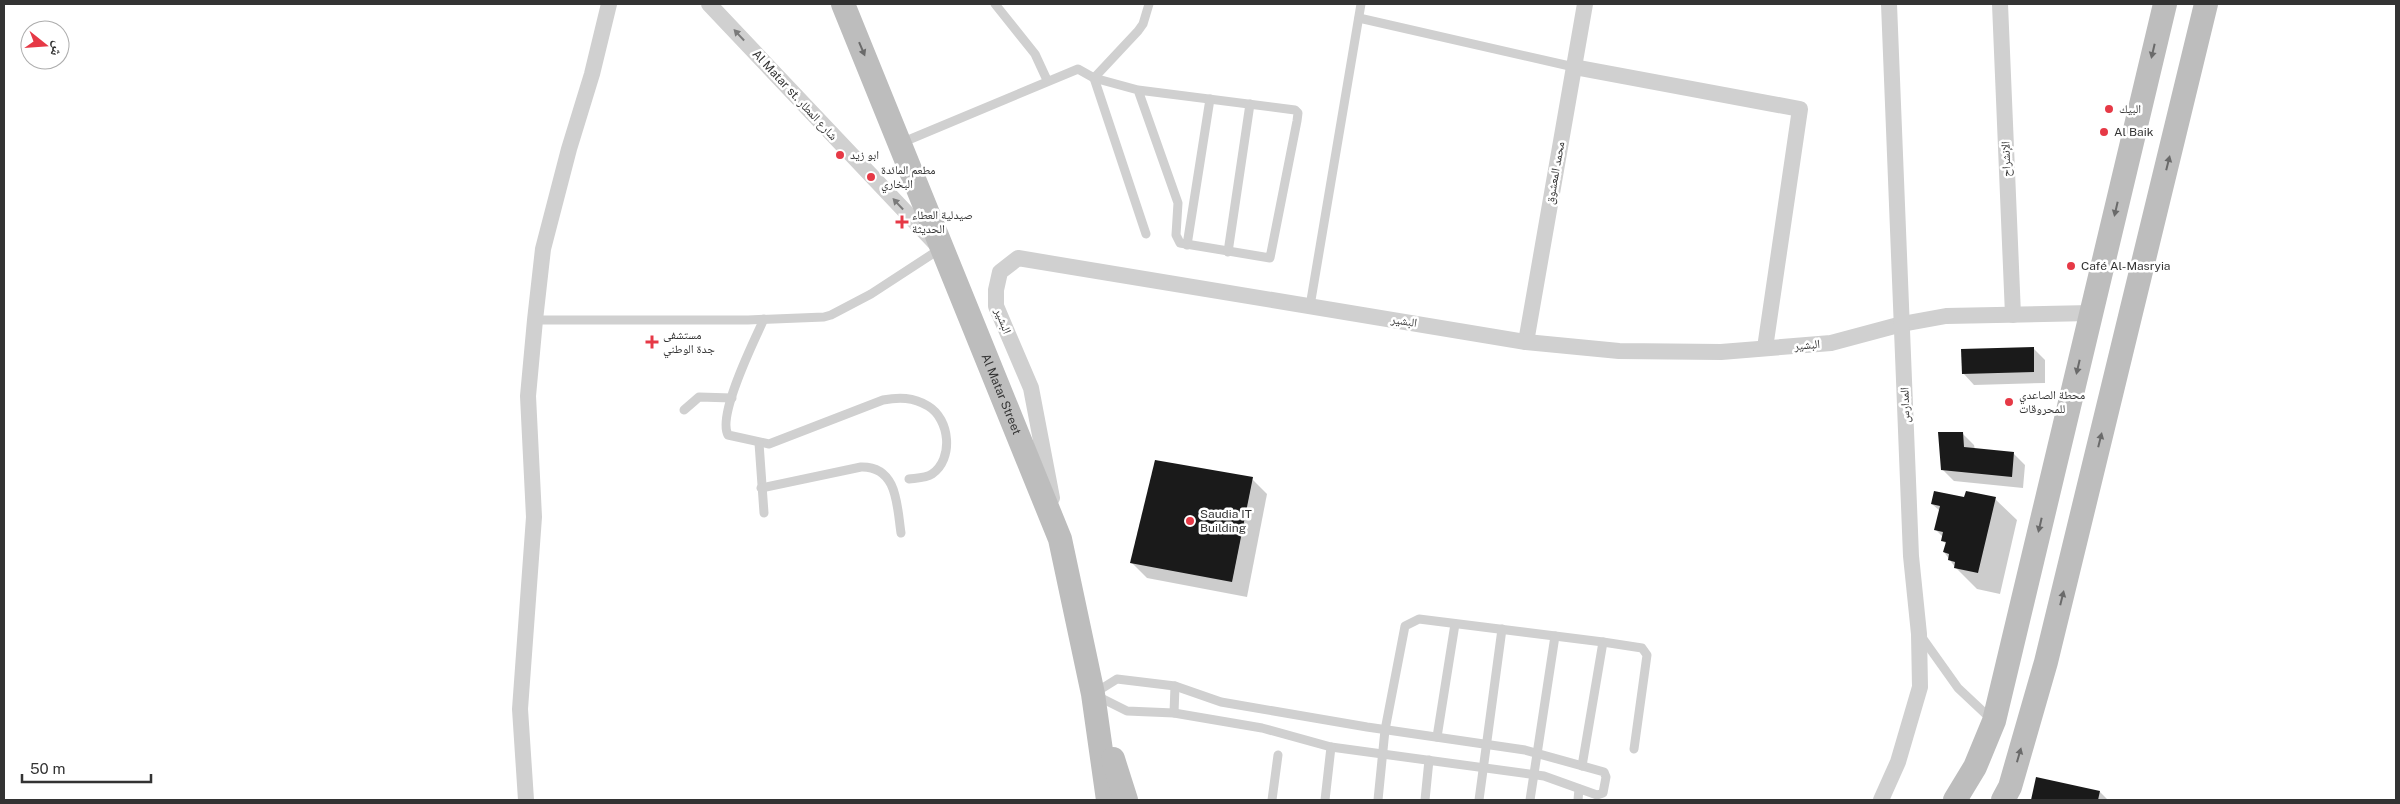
<svg xmlns="http://www.w3.org/2000/svg" width="2400" height="804" viewBox="0 0 2400 804" font-family="'Public Sans','Noto Naskh Arabic',sans-serif">
<style>
.shadow{fill:#0003}
.building{fill:#1a1a1a}
.lines{fill:none;stroke-linecap:round;stroke-linejoin:round}
.service{stroke:#d0d0d0;stroke-width:9}
.minor{stroke:#d0d0d0;stroke-width:16}
.secondary{stroke:#bdbdbd;stroke-width:24}
.oneway{fill:#7a7a7a}
.oneway2{fill:#6a6a6a}
.poi-dot{fill:#e63946;stroke:#fff;stroke-width:2}
.labels{text-anchor:middle;dominant-baseline:central;stroke-width:5;stroke-linejoin:round;paint-order:stroke}
.street-label{font-size:12px;fill:#333;stroke:#fff}
.poi-label{font-size:12px;fill:#333;stroke:#fff;text-anchor:start}
</style>
<rect width="100%" height="100%" fill="#fff"/>
<g class="shadow">
<path d="M2033,348l12,12v23l-71,2 -11,-12z"/>
<path d="M1963,434l11,11 1,5 39,4 11,11 -2,23 -69,-7 -12,-12z"/>
<path d="M1252,479l15,15 -20,103 -100,-19 -15,-15z"/>
<path d="M1965,499h30l22,21 -17,74 -23,-5 -22,-22 -11,-15 2,-8 -4,-4 1,-3 -7,-7 4,-19 -8,-7z"/>
<path d="M2037,779l63,13 8,8h-76z"/>
</g>
<g class="building">
<path d="M2034,347v25l-72,2 -1,-25z"/>
<path d="M1938,432h25l1,15 50,5 -2,25 -71,-7z"/>
<path d="M1155,460l98,17 -21,105 -102,-19z"/>
<path d="M1934,491l30,6 2,-6 30,6 -18,76 -24,-5 1,-6 -7,-2 1,-6 -6,-2 3,-10 -5,-1 2,-9 -9,-2 6,-24 -9,-2z"/>
<path d="M2036,777l64,14 -2,9h-67z"/>
</g>
<g class="lines">
<g class="service">
<path d="M995,4l40,50 12,26"/>
<path d="M1359,18l215,49"/>
<path d="M901,143l177,-74 16,9 44,12 157,20 3,3 -1,8 -27,137 -90,-15 -4,-8 2,-32 -40,-113"/>
<path d="M1146,234l-52,-156 44,-47 5,-7 6,-20"/>
<path d="M1187,245l23,-146"/>
<path d="M1228,252l22,-148"/>
<path d="M1310,306l51,-302"/>
<path d="M764,319c-10,22 -47,96 -36,116l41,9 114,-44c16,-3 30,-3 45,6 22,13 26,53 4,68 -6,4 -16,4 -23,5"/>
<path d="M535,320h213l76,-3 7,-2 40,-21 69,-45"/>
<path d="M684,410l15,-13 33,1"/>
<path d="M759,443l5,70"/>
<path d="M761,488l100,-21c37,-1 36,40 40,66"/>
<path d="M1921,636l37,52 33,31"/>
<path d="M1117,679l58,7 46,16 146,25 158,23 79,22 2,5 -3,16 -6,2 -53,-19 -213,-29 -69,-19 -88,-15 -47,-2 -34,-17z"/>
<path d="M1174,713l1,-27"/>
<path d="M1437,737l18,-113"/>
<path d="M1582,766l21,-124 39,6 5,7 -13,94"/>
<path d="M1272,800l6,-45"/>
<path d="M1325,800l6,-53"/>
<path d="M1378,800l7,-70 20,-104 14,-7 184,23"/>
<path d="M1425,800l4,-40"/>
<path d="M1479,800l23,-171"/>
<path d="M1530,800l25,-164"/>
<path d="M1578,800l1,-11"/>
</g>
<g class="minor">
<path d="M709,4l228,241"/>
<path d="M2000,4l13,311"/>
<path d="M1574,67l226,42 -35,239"/>
<path d="M1526,342l59,-338"/>
<path d="M1052,498l-21,-110 -35,-82v-16l4,-18 18,-14 508,84 93,9 102,1 110,-9 71,-19 44,-8 145,-3"/>
<path d="M526,800l-6,-91 14,-192 -6,-121 7,-76 8,-71 26,-100 23,-75 17,-70"/>
<path d="M1881,800l17,-38 22,-75 -1,-53 -8,-78 -22,-552"/>
</g>
<g class="secondary">
<path id="s1" d="M843,4l217,535 33,155 15,106"/>
<path d="M1113,759l13,41"/>
<path d="M1955,800l20,-33 19,-46 171,-717"/>
<path d="M2003,800l7,-13 36,-125 160,-658"/>
</g>
</g>
<defs><path id="oneway-solid" d="M-6-.8H1V-3.2L6.5 0L1 3.2V.8H-6Z" transform="scale(1.25)"/></defs>
<g class="oneway">
<use href="#oneway-solid" transform="translate(739 35) rotate(-133)"/>
<use href="#oneway-solid" transform="translate(898 204) rotate(-133)"/>
</g>
<g class="oneway2">
<use href="#oneway-solid" transform="translate(862 49) rotate(67)"/>
<use href="#oneway-solid" transform="translate(2153 51) rotate(103)"/>
<use href="#oneway-solid" transform="translate(2168 163) rotate(-76)"/>
<use href="#oneway-solid" transform="translate(2116 209) rotate(103)"/>
<use href="#oneway-solid" transform="translate(2078 367) rotate(103)"/>
<use href="#oneway-solid" transform="translate(2100 440) rotate(-76)"/>
<use href="#oneway-solid" transform="translate(2040 525) rotate(103)"/>
<use href="#oneway-solid" transform="translate(2062 598) rotate(-76)"/>
<use href="#oneway-solid" transform="translate(2019 755) rotate(-74)"/>
</g>
<g class="poi-dot">
<circle cx="2109" cy="109" r="5"/>
<circle cx="2104" cy="132" r="5"/>
<circle cx="840" cy="155" r="5"/>
<circle cx="871" cy="177" r="5"/>
<path d="M899.5 214.5h5v5h5v5h-5v5h-5v-5h-5v-5h5z"/>
<circle cx="2071" cy="266" r="5"/>
<path d="M649.5 334.5h5v5h5v5h-5v5h-5v-5h-5v-5h5z"/>
<circle cx="2009" cy="402" r="5"/>
<circle cx="1190" cy="521" r="5"/>
</g>
<g class="labels">
<g class="street-label">
<text transform="translate(795 95) rotate(47)">Al Matar st. شارع المطار</text>
<text transform="translate(2006 159) rotate(-92)">الإنشراح</text>
<text transform="translate(1555 173) rotate(-80)">محمد المعشوق</text>
<text transform="translate(1003 321) rotate(69)">البشير</text>
<text transform="translate(1404 321) rotate(9)">البشير</text>
<text transform="translate(1807 345) rotate(-5)">البشير</text>
<text stroke="none"><textPath href="#s1" startOffset="421">Al Matar Street</textPath></text>
<text transform="translate(1905 405) rotate(-92)">المدارس</text>
</g>
<g class="poi-label">
<text x="2119" y="109">البيك</text>
<text x="2114" y="132">Al Baik</text>
<text x="850" y="155">ابو زيد</text>
<text x="881" y="170">مطعم المائدة<tspan x="881" dy="14">البخاري</tspan></text>
<text x="912" y="215">صيدلية العطاء<tspan x="912" dy="14">الحديثة</tspan></text>
<text x="2081" y="266">Café Al-Masryia</text>
<text x="663" y="335">مستشفى<tspan x="663" dy="14">جدة الوطني</tspan></text>
<text x="2019" y="395">محطة الصاعدي<tspan x="2019" dy="14">للمحروقات</tspan></text>
<text x="1200" y="514">Saudia IT<tspan x="1200" dy="14">Building</tspan></text>
</g>
</g>
<rect width="2400" height="804" fill="none" stroke="#333333" stroke-width="10"/>
<g transform="translate(45 45) rotate(107)"><circle r="24" fill="#ffffff" stroke="#adadad"/>
<path d="M0-4L9 19L0 12L-9 19Z" fill="#e63946"/>
<text y="-8" font-size="14" font-weight="bold" text-anchor="middle" fill="#333333">ش</text>
</g>
<path d="M22 774v8h129v-8" fill="none" stroke="#333333" stroke-width="2.5"/>
<text x="30" y="774" font-size="15" fill="#333333" stroke="#ffffff" stroke-width="4" paint-order="stroke">50 m</text>
</svg>
